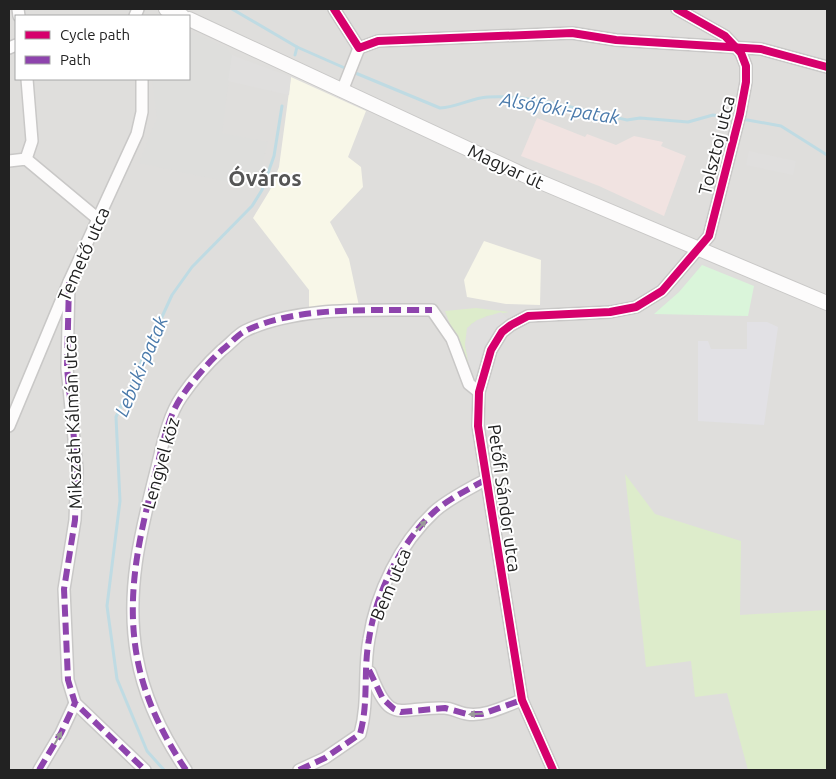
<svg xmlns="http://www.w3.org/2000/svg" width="836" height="779" viewBox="0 0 836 779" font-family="Ubuntu,sans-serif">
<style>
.residential{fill:#dfdedc;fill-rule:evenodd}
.commercial{fill:#f1e3e1}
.education{fill:#f8f7e8}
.religious{fill:#dededc}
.grass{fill:#ddeccb}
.park{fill:#daf5da}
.parking{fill:#e0dfde}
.plaza{fill:#e2e1e5}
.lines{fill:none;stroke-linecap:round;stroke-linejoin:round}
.stream{stroke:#bfdbe3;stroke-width:3}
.minor-casing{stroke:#c9c8c7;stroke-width:14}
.tertiary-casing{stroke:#c9c8c7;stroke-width:16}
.minor{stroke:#fdfcfc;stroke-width:11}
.tertiary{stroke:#fdfcfc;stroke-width:14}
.quiet{stroke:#8e44ad;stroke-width:6;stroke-dasharray:12 6;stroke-linecap:butt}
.cycleway-casing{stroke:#fff;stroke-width:11}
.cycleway{stroke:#d6006c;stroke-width:8}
.oneway{fill:#9a9a9a}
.labels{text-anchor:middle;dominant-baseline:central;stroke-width:4;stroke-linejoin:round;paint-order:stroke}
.street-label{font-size:18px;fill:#222;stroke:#fff}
.water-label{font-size:19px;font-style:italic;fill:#4a7aab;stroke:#fff}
.district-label{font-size:22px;font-weight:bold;fill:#555;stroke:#fff}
</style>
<rect width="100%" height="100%" fill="#f0eeeb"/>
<path class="residential" d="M9,9h818v761h-818zM16,16h173v63h-173z"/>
<path class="commercial" d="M537,118l48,19 2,-3 29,11 18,-9 29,6 -2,4 25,10 -22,60 -65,-30 -78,-30z"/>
<g class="education">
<path d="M291,77l75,34 -18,46 13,10 2,20 -33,35 19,37 10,47 -50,2v-18l-56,-72 17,-28 9,-23z"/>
<path d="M484,241l57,19 -1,45 -34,-1 -39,-7 -3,-17z"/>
</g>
<path class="religious" d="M189,31l38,17 5,7 -10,78 46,9 -12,46 -117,-25 18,-45 -5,-39h37z"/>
<g class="grass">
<path d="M476,308l33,4 -22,4 -16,8 -6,20 5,27 -2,1 -23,-61z"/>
<path d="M625,474l30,40 86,27 -1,74 87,-5v160h-79l-21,-77 -32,4 -4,-36 -45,6z"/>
</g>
<path class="park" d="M702,265l52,21 -6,30 -94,-2 25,-22z"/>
<g class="parking">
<path d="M232,55l59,22 -2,18 -61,-14z"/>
<path d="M749,151l47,10 -3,14 -47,-10z"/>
<path d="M501,312l7,7 -24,27 -5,23 -9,2 -5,-27 2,-16 10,-8z"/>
</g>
<path class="plaza" d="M747,322h20l11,5 -14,98 -66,-4v-80h10l3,8h36z"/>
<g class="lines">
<g class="stream">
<path d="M232,9l65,38 -2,8"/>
<path d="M297,47l50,22"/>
<path d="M353,72l87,36c18,-1 31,-10 48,-11 44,-3 96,14 139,23l13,-2 48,4 25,-7 23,3"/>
<path d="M742,119l39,7 46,29"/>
<path d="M164,770l-17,-19 -30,-72 -10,-73 13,-105 -4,-84 56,-122 20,-28 60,-61 10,-16 12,-34 8,-50"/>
</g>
<g class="minor-casing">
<g id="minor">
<path d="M18,9l1,7"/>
<path d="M334,9l25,39"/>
<path d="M135,16l3,-7"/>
<path d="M9,48l7,-3"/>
<path d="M359,48l19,-7 194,-8 44,7 145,9 66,18"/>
<path d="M342,91l17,-43"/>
<path d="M26,159l6,-18 -5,-62"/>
<path d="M9,161l17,-2 72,60"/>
<path d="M69,282l-2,86 10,101 -2,51 -11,69 4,91 7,23 70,67"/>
<path d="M9,426l60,-144 68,-148 5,-22v-33"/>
<path d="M370,672c21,56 29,34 74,36 8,0 15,5 23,6 18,3 38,-8 55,-14"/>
<path d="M39,770l22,-37 14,-30"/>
<path d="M186,770c-23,-34 -42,-73 -49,-113 -12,-66 4,-127 20,-190 6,-24 11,-51 25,-71 11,-16 26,-33 40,-46 8,-6 15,-15 23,-19 53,-26 129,-20 187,-21l20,29 17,45 10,8"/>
<path d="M299,770l26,-12 35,-24c9,-32 3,-63 9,-95 7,-46 31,-96 66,-128 15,-13 34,-22 52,-32"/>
<path d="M553,770l-31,-70 -44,-274 1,-34 12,-42 11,-18 9,-7 17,-9 82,-4 26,-5 26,-16 47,-55 31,-122 6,-32v-16l-5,-13 -16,-17 -48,-27"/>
</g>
</g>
<g class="tertiary-casing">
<g id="tertiary">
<path d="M166,9l16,7"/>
<path d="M189,19l335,156 303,128"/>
</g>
</g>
<use href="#minor" class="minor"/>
<use href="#tertiary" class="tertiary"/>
<g class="quiet">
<path d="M69,282l-2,86 10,101 -2,51 -11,69 4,91 7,23 70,67"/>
<path d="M369,670l14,29 11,10 7,3 44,-4 22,6h15l40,-14"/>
<path d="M39,770l22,-37 14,-30"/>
<path d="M186,770c-23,-34 -42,-73 -49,-113 -12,-66 4,-127 20,-190 6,-24 11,-51 25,-71 11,-16 26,-33 40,-46 8,-6 15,-15 23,-19 53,-26 129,-20 187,-21"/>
<path d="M299,770l26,-12 35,-24c9,-32 3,-63 9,-95 7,-46 31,-96 66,-128 15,-13 34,-22 52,-32"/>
</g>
<g class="cycleway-casing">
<g id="cycleway">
<path d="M334,9l25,39 19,-7 194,-8 44,7 145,9 66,18"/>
<path d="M553,770l-31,-70 -44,-274 1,-34 12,-42 11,-18 9,-7 17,-9 82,-4 26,-5 26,-16 47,-55 31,-122 6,-32v-16l-5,-13 -16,-17 -48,-27"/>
</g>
</g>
<use href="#cycleway" class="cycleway"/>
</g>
<defs><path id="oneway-solid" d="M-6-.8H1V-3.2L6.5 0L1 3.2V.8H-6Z" transform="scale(1.25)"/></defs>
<g class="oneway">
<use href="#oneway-solid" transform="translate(421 526) rotate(-47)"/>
<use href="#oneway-solid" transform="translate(476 714) rotate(176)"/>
<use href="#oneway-solid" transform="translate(58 738) rotate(-61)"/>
</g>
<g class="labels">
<g class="street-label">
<text transform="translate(716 145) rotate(-76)">Tolsztoj utca</text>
<text transform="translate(506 166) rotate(25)">Magyar út</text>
<text transform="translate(83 254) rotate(-66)">Temető utca</text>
<text transform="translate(72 422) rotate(-92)">Mikszáth Kálmán utca</text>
<text transform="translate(160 463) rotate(-74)">Lengyel köz</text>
<text transform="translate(505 498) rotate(82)">Petőfi Sándor utca</text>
<text transform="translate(390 584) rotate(-67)">Bem utca</text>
</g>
<g class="water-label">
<text transform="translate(560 108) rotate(9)">Alsófoki-patak</text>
<text transform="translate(141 366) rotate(-67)">Lebuki-patak</text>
</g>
<g class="district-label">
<text x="265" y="177">Óváros</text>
</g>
</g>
<rect width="836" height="779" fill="none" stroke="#222222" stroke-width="20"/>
<rect x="15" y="15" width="175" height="65" fill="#ffffff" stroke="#a7a7a7"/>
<rect x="25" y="31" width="25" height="8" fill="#d6006c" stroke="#a7a7a7"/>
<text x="60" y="40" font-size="15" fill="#222222">Cycle path</text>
<rect x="25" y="56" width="25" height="8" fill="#8e44ad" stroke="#a7a7a7"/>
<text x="60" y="65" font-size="15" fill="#222222">Path</text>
</svg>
